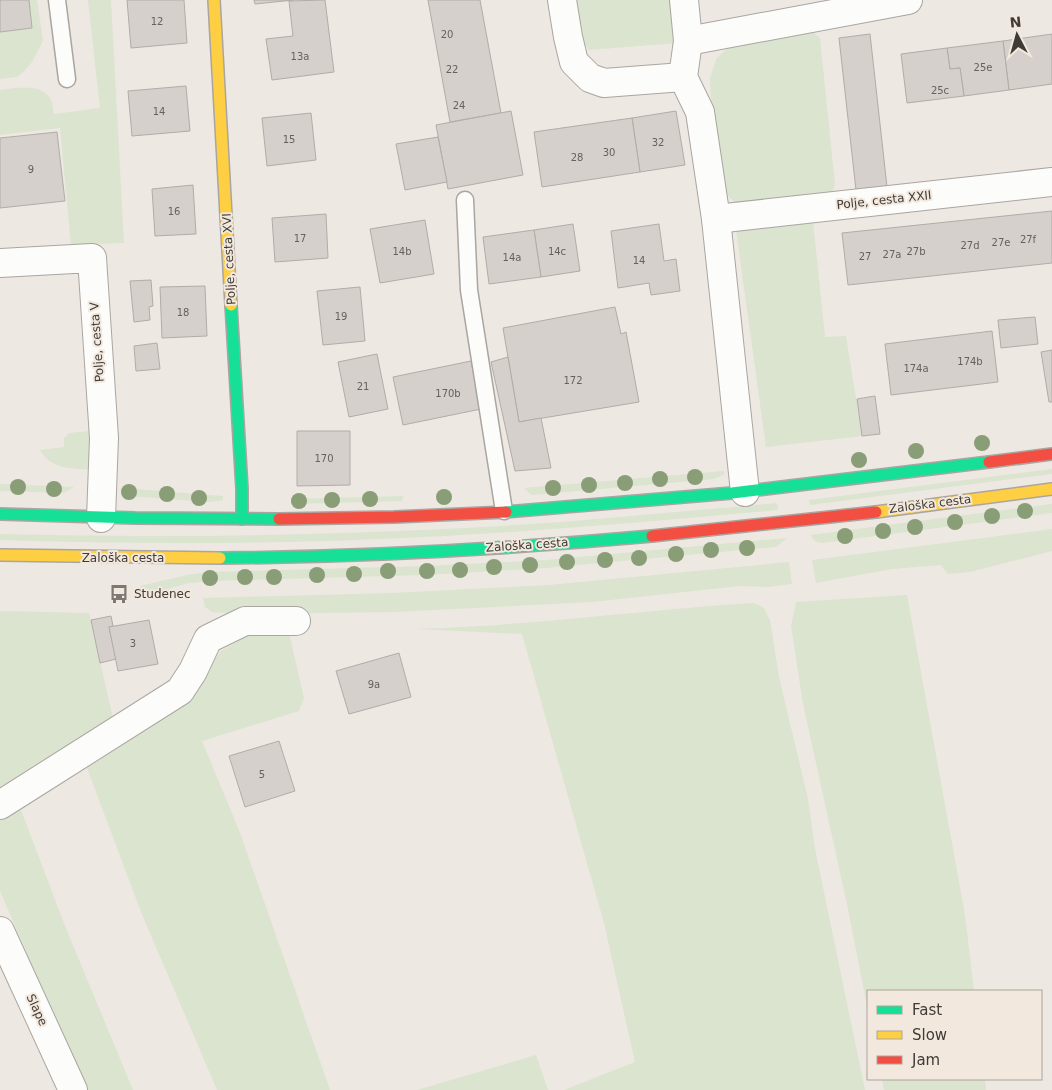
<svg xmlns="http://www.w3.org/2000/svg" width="1052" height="1090" viewBox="0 0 1052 1090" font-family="'DejaVu Sans',sans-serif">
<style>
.green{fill:#dae4cf}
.building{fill:#d5d0cb;stroke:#b1aca7}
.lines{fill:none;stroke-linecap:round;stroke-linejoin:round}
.lane-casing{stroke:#aaa5a1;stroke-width:19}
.street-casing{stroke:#aaa5a1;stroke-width:30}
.fast-casing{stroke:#aaa5a1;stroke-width:14}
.slow-casing{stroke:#aaa5a1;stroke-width:14}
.jam-casing{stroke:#aaa5a1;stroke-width:14}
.lane{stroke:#fcfcfb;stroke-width:16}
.street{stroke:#fcfcfb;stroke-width:28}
.fast{stroke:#16e098;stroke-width:11}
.slow{stroke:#ffcf43;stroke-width:11}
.jam{stroke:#f24e42;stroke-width:11}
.tree{fill:#899d76}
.labels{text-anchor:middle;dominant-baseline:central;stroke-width:4;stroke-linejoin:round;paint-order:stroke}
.number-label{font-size:10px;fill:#65615d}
.street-label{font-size:12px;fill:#3f3b37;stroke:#f3e8dd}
.poi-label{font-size:12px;fill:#3f3b37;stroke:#f3e8dd;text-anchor:start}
</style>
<rect width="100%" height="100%" fill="#eee8e2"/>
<g class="green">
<path d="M29,0h8l6,41 -11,21 -8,9 -7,6 -17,2v-47l32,-4z"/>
<path d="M88,0h23l13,243 -53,2 -11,-117 -60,7v-45c16,-2 44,-8 52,12 1,4 1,9 2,12l46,-6z"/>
<path d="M574,0h99l4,43 -88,7 -11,-15z"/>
<path d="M811,31l9,7 15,147 -5,11 -92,8 -8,-6 -8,-13 -9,-52 -3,-54 6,-20 15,-14z"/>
<path d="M813,221l12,116 21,-1 16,100 -96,11 -30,-217z"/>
<path d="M90,431l2,39c-20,-2 -41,0 -52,-20l24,-3v-9l5,-5z"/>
<path d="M1052,469v5l-242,31 -1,-5z"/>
<path d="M724,471l1,3 -11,5 -182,16 -8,-7z"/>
<path d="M0,484l74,3 -10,6 -64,-2z"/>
<path d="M122,488l101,8v4l-13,2 -83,-6z"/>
<path d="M403,496l-1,5 -111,3v-5z"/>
<path d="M777,503l1,7c-164,15 -328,29 -492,32 -95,2 -191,1 -286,-2v-6c155,4 310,2 465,-6 104,-5 208,-16 312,-25z"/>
<path d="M1052,504v9l-230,30 -7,-2 -5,-6z"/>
<path d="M1052,529v22l-82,21 -22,2 -7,-9 -49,4 -76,14 -4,-23z"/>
<path d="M787,538l-11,9 -230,21 -120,7 -216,6 -21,2 -48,13 -1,-10 47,-11 22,-3 217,-6 120,-6z"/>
<path d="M789,562l3,22 -24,3 -28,-1 -148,16 -198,10 -149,2 -33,-2 -7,-5 -2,-9 188,-5 158,-8z"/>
<path d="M907,595l58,320 9,76h-106v20l-21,-107 -44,-200 -12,-78 5,-24z"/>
<path d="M754,603l10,5 6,12 9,57 29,122 7,50 50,241h-301l71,-28 -31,-139 -82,-289 -106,-5c113,-3 225,-19 338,-26z"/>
<path d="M0,611l89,2 25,110 -114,72z"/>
<path d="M289,633l15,65 -5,13 -97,30 37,89 91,260h-113l-76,-178 -54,-144 -66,42 44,116 68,164h-47l-86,-199v-73l185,-120 36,-47 29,-17z"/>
<path d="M536,1055l12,35h-131z"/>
<path d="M882,1079h103l1,11h-102z"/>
</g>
<g class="building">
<path d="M0,0h29l3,28 -32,4z"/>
<path d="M127,0h57l3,43 -56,5z"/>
<path d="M254,0h40l-39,4z"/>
<path d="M325,0l9,72 -62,8 -6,-41 27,-3 -4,-35z"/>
<path d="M428,0h52l21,113 -51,9z"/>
<path d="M870,34l17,153 -31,3 -17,-152z"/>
<path d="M1052,34v50l-43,6 -6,-49z"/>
<path d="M1003,41l6,49 -45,6 -4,-28 -10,1 -3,-21z"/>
<path d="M947,48l3,21 10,-1 4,28 -57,7 -6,-49z"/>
<path d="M186,86l4,45 -58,5 -4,-45z"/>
<path d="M511,111l12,64 -75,14 -12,-64z"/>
<path d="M676,111l9,54 -45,7 -8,-54z"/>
<path d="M311,113l5,47 -49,6 -5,-48z"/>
<path d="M632,118l8,54 -98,15 -8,-55z"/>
<path d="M57,132l8,69 -65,7v-70z"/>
<path d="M438,137l9,45 -42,8 -9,-46z"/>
<path d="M193,185l3,49 -41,2 -3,-47z"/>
<path d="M1052,211v52l-204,22 -6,-52z"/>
<path d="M326,214l2,44 -53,4 -3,-44z"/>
<path d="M425,220l9,54 -54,9 -10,-54z"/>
<path d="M573,224l7,47 -39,6 -7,-47z"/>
<path d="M659,224l5,37 12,-2 4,32 -29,4 -2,-12 -31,5 -7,-57z"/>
<path d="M534,230l7,47 -52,7 -6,-47z"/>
<path d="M151,280l2,26 -4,1 1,13 -16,2 -4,-41z"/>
<path d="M205,286l2,50 -45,2 -2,-51z"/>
<path d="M360,287l5,54 -42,4 -6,-54z"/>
<path d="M615,307l6,27 5,-2 13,70 -120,20 -16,-94z"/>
<path d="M1035,317l3,27 -37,4 -3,-28z"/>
<path d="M992,331l6,51 -107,13 -6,-51z"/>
<path d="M157,343l3,26 -24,2 -2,-25z"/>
<path d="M1052,350v52h-3l-8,-50z"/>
<path d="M377,354l11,55 -39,8 -11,-55z"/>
<path d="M508,357l11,65 22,-4 10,50 -36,3 -24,-109z"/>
<path d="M471,361l10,48 -78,16 -10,-48z"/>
<path d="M875,396l5,38 -18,2 -5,-37z"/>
<path d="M297,431h53v54l-53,1z"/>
<path d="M111,616l2,10 -4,1 7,32 -16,4 -9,-43z"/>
<path d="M149,620l9,44 -40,7 -9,-44z"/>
<path d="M399,653l12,44 -62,17 -13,-43z"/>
<path d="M279,741l16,50 -50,16 -16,-51z"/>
</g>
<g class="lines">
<g class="lane-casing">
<g id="lane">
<path d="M57,0l10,79"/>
<path d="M465,200l4,90 35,221"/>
</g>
</g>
<g class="street-casing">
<g id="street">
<path d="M562,0l6,37 6,25 16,16 14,5 79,-6"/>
<path d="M684,0l4,41 -5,36 17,35 16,107 29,273"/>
<path d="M688,41l220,-41"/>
<path d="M716,219l336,-37"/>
<path d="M0,263l92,-5 12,180 -3,80"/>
<path d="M0,805l180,-114 13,-20 15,-32 37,-18h51"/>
<path d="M0,931l73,159"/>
</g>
</g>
<g class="fast-casing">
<g id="fast">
<path d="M231,305l11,184v30"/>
<path d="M506,512l226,-19 257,-31"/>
<path d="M0,514l135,4 144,1"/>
<path d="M220,558c144,-1 288,-9 432,-22"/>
</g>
</g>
<g class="slow-casing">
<g id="slow">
<path d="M214,0l17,305"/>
<path d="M876,512l176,-23"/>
<path d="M0,555l220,3"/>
</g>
</g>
<g class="jam-casing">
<g id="jam">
<path d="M989,462l63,-8"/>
<path d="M279,519l115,-2 112,-5"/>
<path d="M652,536l224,-24"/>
</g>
</g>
<use href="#lane" class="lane"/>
<use href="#street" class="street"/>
<use href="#fast" class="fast"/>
<use href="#slow" class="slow"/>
<use href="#jam" class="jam"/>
</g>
<g class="tree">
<circle cx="982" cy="443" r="8"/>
<circle cx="916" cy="451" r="8"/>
<circle cx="859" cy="460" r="8"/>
<circle cx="695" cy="477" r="8"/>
<circle cx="660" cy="479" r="8"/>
<circle cx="625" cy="483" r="8"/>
<circle cx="589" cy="485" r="8"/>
<circle cx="18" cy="487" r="8"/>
<circle cx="553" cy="488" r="8"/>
<circle cx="54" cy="489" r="8"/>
<circle cx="129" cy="492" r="8"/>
<circle cx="167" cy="494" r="8"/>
<circle cx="444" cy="497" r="8"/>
<circle cx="199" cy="498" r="8"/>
<circle cx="370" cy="499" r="8"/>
<circle cx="332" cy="500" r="8"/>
<circle cx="299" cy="501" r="8"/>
<circle cx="1025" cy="511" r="8"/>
<circle cx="992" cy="516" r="8"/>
<circle cx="955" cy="522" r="8"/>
<circle cx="915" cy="527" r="8"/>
<circle cx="883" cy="531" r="8"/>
<circle cx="845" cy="536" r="8"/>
<circle cx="747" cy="548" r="8"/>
<circle cx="711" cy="550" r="8"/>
<circle cx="676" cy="554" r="8"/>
<circle cx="639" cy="558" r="8"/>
<circle cx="605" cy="560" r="8"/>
<circle cx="567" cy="562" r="8"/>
<circle cx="530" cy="565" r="8"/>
<circle cx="494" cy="567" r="8"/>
<circle cx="460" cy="570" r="8"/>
<circle cx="388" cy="571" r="8"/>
<circle cx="427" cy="571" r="8"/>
<circle cx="354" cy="574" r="8"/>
<circle cx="317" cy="575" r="8"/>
<circle cx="245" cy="577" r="8"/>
<circle cx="274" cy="577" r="8"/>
<circle cx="210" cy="578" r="8"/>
</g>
<defs>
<g id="bus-bare" transform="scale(1.5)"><path d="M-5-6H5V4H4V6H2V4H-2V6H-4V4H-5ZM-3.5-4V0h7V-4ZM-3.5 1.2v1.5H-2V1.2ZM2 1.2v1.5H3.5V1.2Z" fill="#7c7873" stroke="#f3e8dd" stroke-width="2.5" paint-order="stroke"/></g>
</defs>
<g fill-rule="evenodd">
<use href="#bus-bare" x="119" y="594"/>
</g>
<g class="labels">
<g class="number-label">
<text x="157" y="21">12</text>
<text x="447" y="34">20</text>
<text x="300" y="56">13a</text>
<text x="983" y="67">25e</text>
<text x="452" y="69">22</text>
<text x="940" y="90">25c</text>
<text x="459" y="105">24</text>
<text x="159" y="111">14</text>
<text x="289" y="139">15</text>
<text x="658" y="142">32</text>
<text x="609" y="152">30</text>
<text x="577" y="157">28</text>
<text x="31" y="169">9</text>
<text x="174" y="211">16</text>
<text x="300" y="238">17</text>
<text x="1028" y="239">27f</text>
<text x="1001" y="242">27e</text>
<text x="970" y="245">27d</text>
<text x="402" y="251">14b</text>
<text x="557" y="251">14c</text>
<text x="916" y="251">27b</text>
<text x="892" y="254">27a</text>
<text x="865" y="256">27</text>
<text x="512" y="257">14a</text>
<text x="639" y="260">14</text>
<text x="183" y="312">18</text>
<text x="341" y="316">19</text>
<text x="970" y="361">174b</text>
<text x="916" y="368">174a</text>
<text x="573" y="380">172</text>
<text x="363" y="386">21</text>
<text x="448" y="393">170b</text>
<text x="324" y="458">170</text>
<text x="133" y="643">3</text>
<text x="374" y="684">9a</text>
<text x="262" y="774">5</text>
</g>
<g class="street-label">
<text transform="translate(884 200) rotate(-6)">Polje, cesta XXII</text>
<text transform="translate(229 259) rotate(-93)">Polje, cesta XVI</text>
<text transform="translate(97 342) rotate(-94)">Polje, cesta V</text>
<text transform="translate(930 504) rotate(-7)">Zaloška cesta</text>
<text transform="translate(527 545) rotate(-4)">Zaloška cesta</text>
<text x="123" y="558">Zaloška cesta</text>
<text transform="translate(37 1010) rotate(65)">Slape</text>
</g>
<g class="poi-label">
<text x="134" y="594">Studenec</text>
</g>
</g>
<rect x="867" y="990" width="175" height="90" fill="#f3e8dd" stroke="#aba39b"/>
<rect x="877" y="1006" width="25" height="8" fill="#16e098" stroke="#aba39b"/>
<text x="912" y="1015" font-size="15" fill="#3f3b37">Fast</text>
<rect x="877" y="1031" width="25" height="8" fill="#ffcf43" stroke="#aba39b"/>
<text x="912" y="1040" font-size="15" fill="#3f3b37">Slow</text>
<rect x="877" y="1056" width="25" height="8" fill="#f24e42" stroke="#aba39b"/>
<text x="912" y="1065" font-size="15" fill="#3f3b37">Jam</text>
<g transform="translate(1017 35) rotate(354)" stroke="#f3e8dd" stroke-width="4" paint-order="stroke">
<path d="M0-4L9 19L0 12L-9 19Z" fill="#3f3b37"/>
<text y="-8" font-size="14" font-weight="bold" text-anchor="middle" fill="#3f3b37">N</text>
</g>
</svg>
